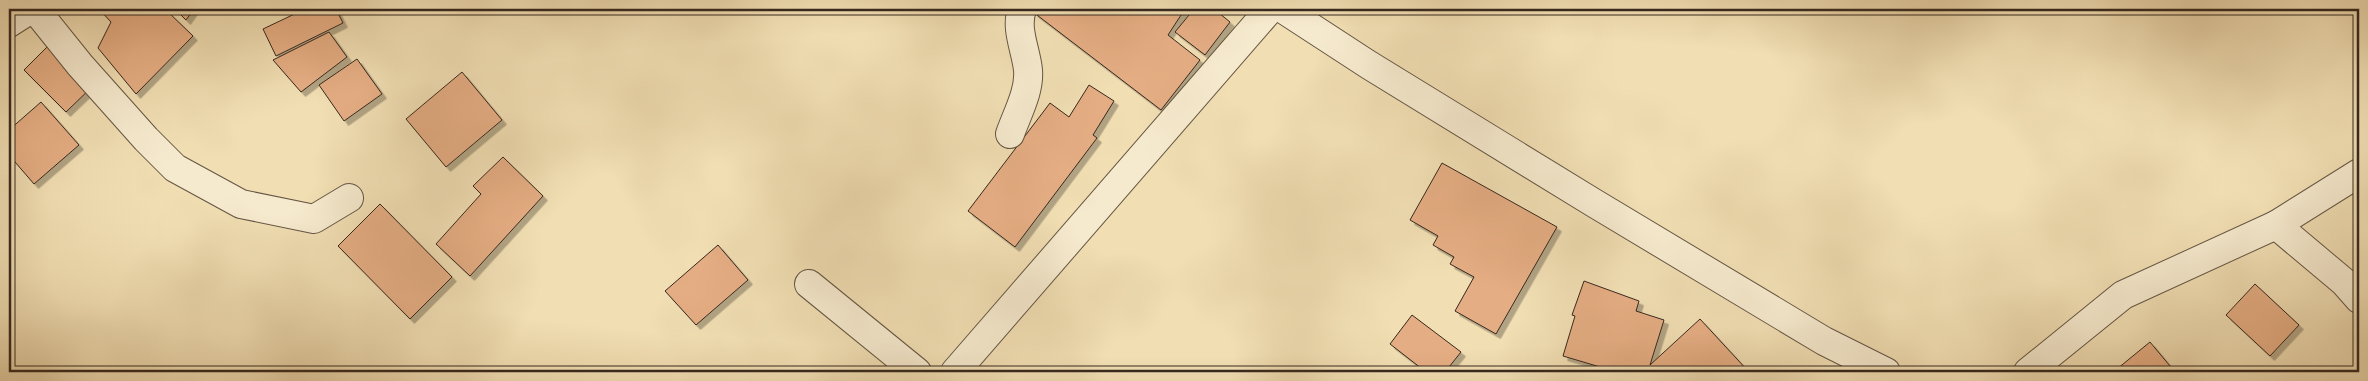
<svg xmlns="http://www.w3.org/2000/svg" width="2368" height="381" viewBox="0 0 2368 381" font-family="'IM FELL Great Primer',serif">
<style>
.building{fill:#e5ad83;stroke:#36281e;filter:url(#shadow)}
.lines{fill:none;stroke-linecap:round;stroke-linejoin:round}
.minor-casing{stroke:#655643;stroke-width:30}
.minor{stroke:#f6eace;stroke-width:28}
</style>
<defs>
<filter id="shadow"><feDropShadow dx="4.5" dy="4.5" stdDeviation="0" flood-color="#0004"/></filter>
</defs>
<rect width="100%" height="100%" fill="#f1deb3"/>
<filter id="stains"><feTurbulence type="fractalNoise" baseFrequency=".004" numOctaves="4"/><feColorMatrix values="0 0 0 0 .2 0 0 0 0 .09 0 0 0 0 .02 0 0 0 .5 -.17"/></filter>
<radialGradient id="worn" r=".72"><stop offset=".6" stop-color="#630" stop-opacity="0"/><stop offset="1" stop-color="#630" stop-opacity=".3"/></radialGradient>
<g class="building">
<path d="M99,9h66l28,27 -57,58 -38,-46 13,-26z"/>
<path d="M175,9h19l-8,11z"/>
<path d="M305,9h31l7,14 -67,33 -13,-27z"/>
<path d="M1036,9h149l-17,26 32,25 -39,50 -128,-98z"/>
<path d="M1194,9h20l16,13 -25,33 -30,-23z"/>
<path d="M329,32l18,25 -46,35 -28,-32z"/>
<path d="M52,42l42,43 -28,27 -42,-42z"/>
<path d="M357,59l25,35 -38,27 -25,-36z"/>
<path d="M462,72l40,48 -56,47 -40,-48z"/>
<path d="M1089,85l25,16 -21,34 4,3 -82,109 -47,-36 82,-108 19,14z"/>
<path d="M41,102l38,43 -45,39 -25,-29v-25z"/>
<path d="M503,157l40,39 -73,80 -34,-32 45,-50 -8,-8z"/>
<path d="M1442,163l115,64 -61,107 -41,-23 19,-34 -24,-13 4,-7 -21,-12 5,-9 -28,-16z"/>
<path d="M380,204l72,73 -42,42 -72,-73z"/>
<path d="M718,245l30,35 -52,45 -31,-34z"/>
<path d="M1584,281l55,20 -3,10 28,9 -14,45 50,-46 49,53h-132l-54,-16 12,-40 -3,-1z"/>
<path d="M2255,284l44,41 -29,31 -44,-41z"/>
<path d="M1412,315l49,37 -16,20h-19l-36,-28z"/>
<path d="M2150,342l25,30h-55l-3,-3z"/>
</g>
<g class="lines">
<g class="minor-casing">
<g id="minor">
<path d="M35,9l45,56 66,74 29,29 66,36 73,15 35,-21"/>
<path d="M1283,9l86,56 225,138 230,138 62,31"/>
<path d="M9,23l22,-14"/>
<path d="M1010,134c7,-20 20,-43 18,-64 -2,-20 -13,-41 -6,-61"/>
<path d="M2276,225l68,57 15,17"/>
<path d="M809,284l108,88"/>
<path d="M955,372l315,-363"/>
<path d="M2028,372l95,-77 153,-70 83,-52"/>
</g>
</g>
<use href="#minor" class="minor"/>
</g>
<rect width="2368" height="381" fill="none" stroke="#f1deb3" stroke-width="30"/>
<rect x="10" y="10" width="2348" height="361" fill="none" stroke="#36281e" stroke-width="2.5"/>
<rect x="15" y="15" width="2338" height="351" fill="none" stroke="#36281e"/>
<rect width="100%" height="100%" filter="url(#stains)"/>
<rect width="100%" height="100%" fill="url(#worn)"/>
</svg>
